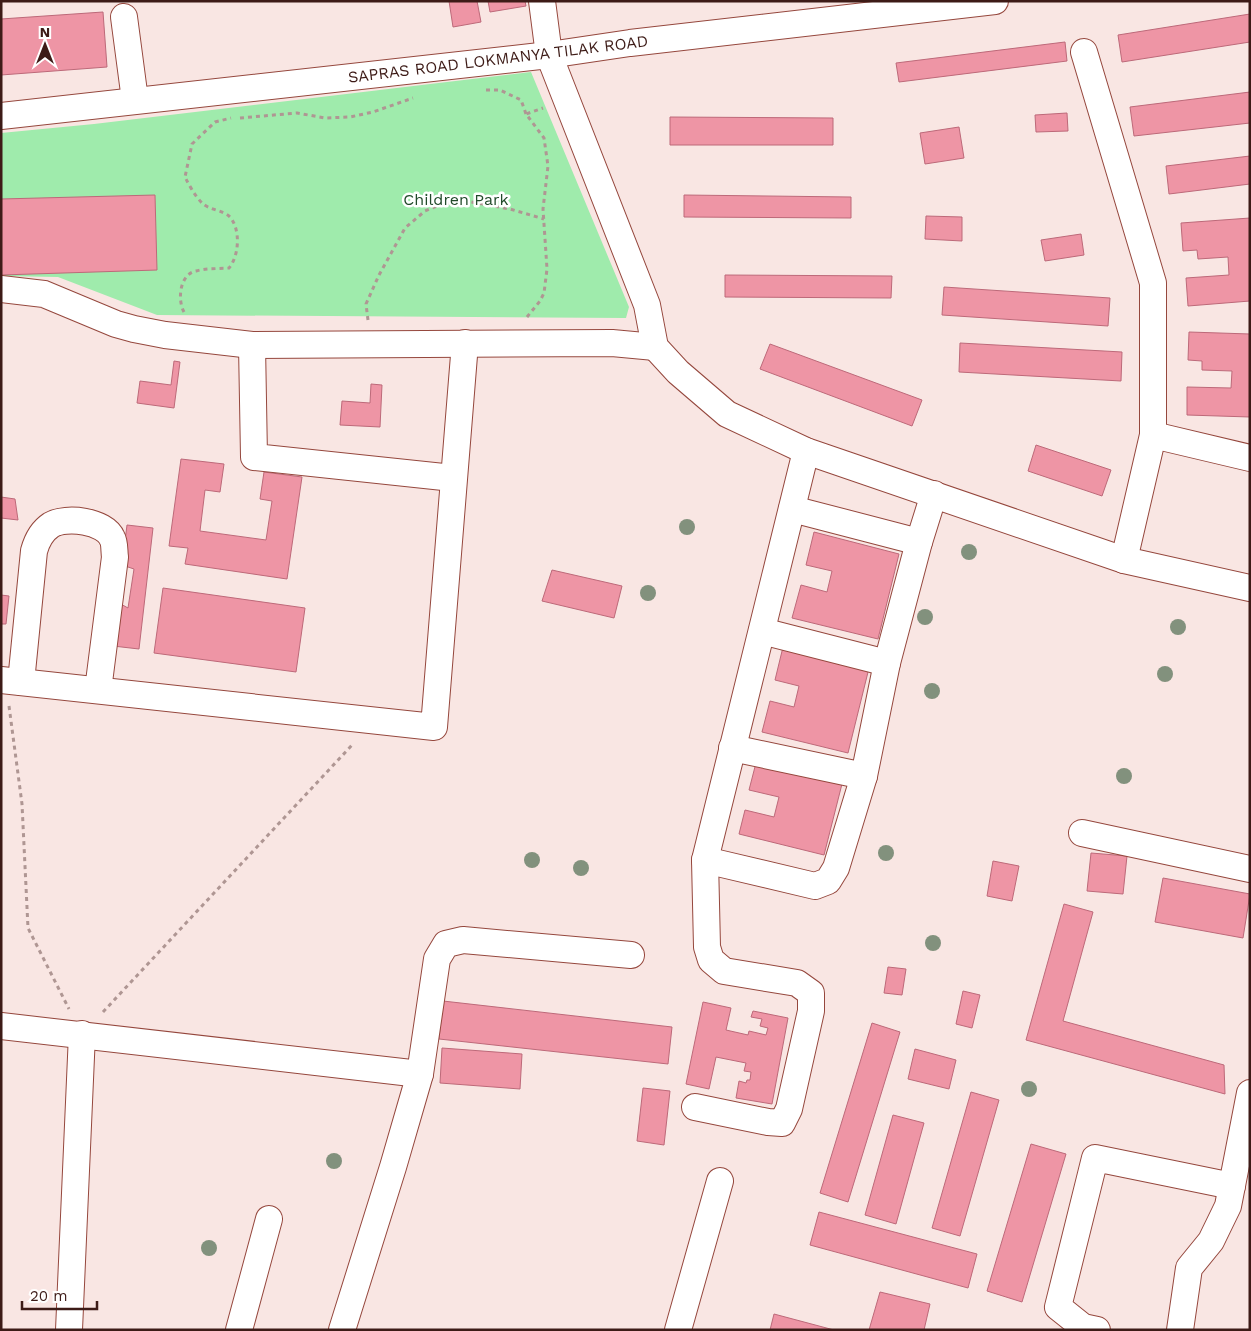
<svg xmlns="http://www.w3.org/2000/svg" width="1251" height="1331" viewBox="0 0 1251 1331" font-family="'Work Sans',sans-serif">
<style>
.green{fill:#9febac}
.building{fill:#ee95a5;stroke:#bd6979}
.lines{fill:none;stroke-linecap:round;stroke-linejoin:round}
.minor-casing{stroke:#95473d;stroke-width:28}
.path{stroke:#af9693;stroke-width:3;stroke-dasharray:4 4;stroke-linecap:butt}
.minor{stroke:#fff;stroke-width:26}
.tree{fill:#82917d}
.labels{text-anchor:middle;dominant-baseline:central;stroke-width:5;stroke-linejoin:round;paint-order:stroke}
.street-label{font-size:16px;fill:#3d1b17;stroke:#fff}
.park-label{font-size:16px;fill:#214b2a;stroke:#fff}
</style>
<rect width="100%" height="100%" fill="#f9e6e3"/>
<path class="green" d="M531,72l98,235 -3,11 -469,-3 -99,-38 -57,-1v-143l93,-9z"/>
<g class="building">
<path d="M449,1h28l4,21 -28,5z"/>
<path d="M488,1h37l1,5 -36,6z"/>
<path d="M103,12l4,55 -106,8v-56z"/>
<path d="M1250,14v28l-128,20 -4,-27z"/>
<path d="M1065,42l2,19 -168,21 -3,-19z"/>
<path d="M1250,92v31l-116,13 -4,-29z"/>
<path d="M1067,113l1,18 -32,1 -1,-17z"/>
<path d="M670,117l163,1v27h-163z"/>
<path d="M959,127l5,31 -39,6 -5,-31z"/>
<path d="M1250,156v28l-81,10 -3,-28z"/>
<path d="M155,195l2,75 -156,5v-76z"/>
<path d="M684,195l167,2v21l-167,-1z"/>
<path d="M926,216l36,1v24l-37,-2z"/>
<path d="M1250,218v83l-62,5 -2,-28 43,-3 -1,-18 -30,2 -1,-9 -14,1 -2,-28z"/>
<path d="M1081,234l3,21 -39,6 -4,-21z"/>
<path d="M725,275l167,1 -1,22 -166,-1z"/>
<path d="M944,287l166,11 -2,28 -166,-11z"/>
<path d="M1189,332l61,2v83l-63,-2v-28l44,1 1,-17 -30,-1v-9l-14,-1z"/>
<path d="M960,343l162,9 -1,29 -162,-9z"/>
<path d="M770,344l152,56 -10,26 -152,-57z"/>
<path d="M174,361l6,1 -6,46 -37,-5 3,-22 31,4z"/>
<path d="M371,384l11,1 -2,42 -40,-2 2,-24 28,2z"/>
<path d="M1036,445l75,25 -9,26 -74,-25z"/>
<path d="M181,459l43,5 -4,28 -15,-2 -5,41 66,9 6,-39 -12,-2 4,-27 38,5 -15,102 -102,-15 3,-16 -19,-2z"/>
<path d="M1,497l14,2 3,21 -17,-2z"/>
<path d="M127,525l26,3 -14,121 -26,-3 6,-43 9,5 6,-39 -12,-4z"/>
<path d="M814,532l85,22 -21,85 -86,-21 9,-33 26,7 5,-21 -26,-6z"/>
<path d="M552,570l70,16 -8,32 -72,-17z"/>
<path d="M163,588l142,20 -9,64 -142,-19z"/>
<path d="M1,595l8,1 -3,28h-5z"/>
<path d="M783,647l86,21 -21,85 -86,-21 8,-31 24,6 5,-21 -24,-6z"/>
<path d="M757,759l86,21 -19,75 -85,-21 6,-24 29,7 5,-20 -30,-7z"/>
<path d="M1091,853l36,3 -4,38 -36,-3z"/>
<path d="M993,861l26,5 -7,35 -25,-5z"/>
<path d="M1163,878l87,16 -7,44 -88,-16z"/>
<path d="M1064,904l29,8 -30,109 161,44 1,29 -199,-54z"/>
<path d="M888,967l18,2 -4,26 -18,-2z"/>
<path d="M963,991l17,4 -8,33 -16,-4z"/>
<path d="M443,1001l229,26 -4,37 -229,-25z"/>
<path d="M703,1002l28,6 -5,22 22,5 1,-4 17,4 2,-7 -8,-2 2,-7 -11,-2 2,-6 35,7 -16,86 -36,-6 3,-17 7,2 1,-3h3l1,-8 -7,-1 2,-8 -30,-6 -7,32 -23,-5z"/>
<path d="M872,1023l28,9 -52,170 -28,-9z"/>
<path d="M442,1048l80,6 -2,35 -80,-6z"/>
<path d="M915,1049l41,11 -7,29 -41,-10z"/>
<path d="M643,1088l27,3 -6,54 -27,-4z"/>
<path d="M971,1092l28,8 -39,136 -28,-8z"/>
<path d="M893,1115l31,8 -28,101 -31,-9z"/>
<path d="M1031,1144l35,10 -44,148 -35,-11z"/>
<path d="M819,1212l158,42 -9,34 -158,-43z"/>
<path d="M880,1292l50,12 -6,26h-55z"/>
<path d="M774,1314l60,16h-64z"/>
</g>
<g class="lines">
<g class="minor-casing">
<g id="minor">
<path d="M542,1l7,54 98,250 8,42 23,25 49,42 79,37 318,109 126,28"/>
<path d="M124,17l11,83"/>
<path d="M1084,52l69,231v152l-29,125"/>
<path d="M1,116l548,-61 81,-12 365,-42"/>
<path d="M1,289l43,5 72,30 18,5 31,6 87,10 360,-2 43,4"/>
<path d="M252,345l2,112 199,21"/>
<path d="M1153,435l97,23"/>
<path d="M792,509l127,33"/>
<path d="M762,631l125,32"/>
<path d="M1,680l433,47 31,-384"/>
<path d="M21,682l13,-131c3,-11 8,-20 17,-26 15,-9 54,-4 61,13 3,5 2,13 3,19l-17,133"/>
<path d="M732,748l132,28"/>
<path d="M1082,833l168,36"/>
<path d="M705,860l110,26 13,-5 8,-13 28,-92 23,-113 32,-121 15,-48"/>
<path d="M1,1026l419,48"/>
<path d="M695,1107l73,15 14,1 7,-14 22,-98v-18l-14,-10 -73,-12 -13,-11 -4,-13 -2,-87 101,-409"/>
<path d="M69,1330l13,-296"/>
<path d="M239,1330l30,-111"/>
<path d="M342,1330l51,-163 27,-93 17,-115 9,-15 17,-4 168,15"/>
<path d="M678,1330l42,-149"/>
<path d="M1097,1330l-14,-3 -25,-20 37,-149 137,28"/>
<path d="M1180,1330l9,-62 22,-27 17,-35 22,-113"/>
</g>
</g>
<g class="path">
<path d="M486,90h14l21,10 5,14"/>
<path d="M240,118l57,-5 28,5 25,-1 23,-5 40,-14"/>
<path d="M184,312c-7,-13 -4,-38 12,-41 10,-3 22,-2 33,-3 10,-12 12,-38 1,-51 -7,-7 -21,-7 -28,-14 -7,-7 -13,-18 -17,-26l7,-33 23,-22 16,-4"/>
<path d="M527,317l13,-16 4,-8 3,-24 -4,-60 5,-43 -4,-28 -18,-24 17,-6"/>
<path d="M368,320l-2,-16 13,-29 26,-47 20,-17 17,-7 24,-3 44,8 34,10"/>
<path d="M9,706l13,98 6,124 41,81"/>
<path d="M103,1012l250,-268"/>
</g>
<use href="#minor" class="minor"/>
</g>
<g class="tree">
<circle cx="687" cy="527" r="8"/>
<circle cx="969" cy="552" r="8"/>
<circle cx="648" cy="593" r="8"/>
<circle cx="925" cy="617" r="8"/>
<circle cx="1178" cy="627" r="8"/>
<circle cx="1165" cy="674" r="8"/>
<circle cx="932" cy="691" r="8"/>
<circle cx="1124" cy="776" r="8"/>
<circle cx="886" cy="853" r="8"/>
<circle cx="532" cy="860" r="8"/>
<circle cx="581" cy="868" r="8"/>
<circle cx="933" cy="943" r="8"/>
<circle cx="1029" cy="1089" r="8"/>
<circle cx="334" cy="1161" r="8"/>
<circle cx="209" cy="1248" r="8"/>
</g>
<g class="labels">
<g class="street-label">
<text transform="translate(498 59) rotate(-7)">SAPRAS ROAD LOKMANYA TILAK ROAD</text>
</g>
<g class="park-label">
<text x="456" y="199">Children Park</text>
</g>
</g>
<rect width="1251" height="1331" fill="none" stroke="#3d1b17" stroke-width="5"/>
<g transform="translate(45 45)" stroke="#ffffff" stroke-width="4" paint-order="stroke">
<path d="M0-4L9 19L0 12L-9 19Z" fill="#3d1b17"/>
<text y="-8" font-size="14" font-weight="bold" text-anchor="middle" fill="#3d1b17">N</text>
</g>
<path d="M22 1301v8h75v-8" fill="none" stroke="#3d1b17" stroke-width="2.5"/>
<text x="30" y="1301" font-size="15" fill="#3d1b17" stroke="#ffffff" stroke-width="4" paint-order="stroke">20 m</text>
</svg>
